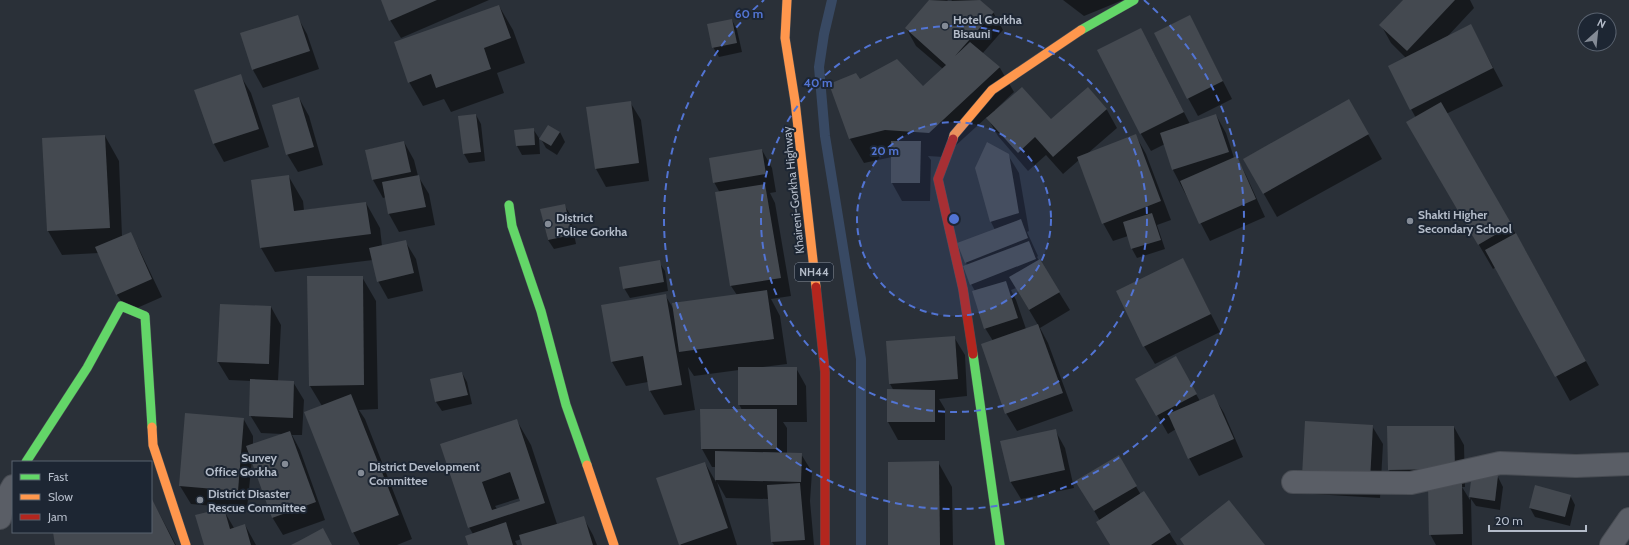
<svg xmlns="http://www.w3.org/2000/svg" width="1629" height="545" viewBox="0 0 1629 545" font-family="Cabin,sans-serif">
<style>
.shadow{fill:#0007;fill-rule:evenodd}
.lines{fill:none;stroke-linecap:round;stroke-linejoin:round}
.stream{stroke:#384963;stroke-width:10}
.building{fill:#444950;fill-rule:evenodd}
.street-casing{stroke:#484c53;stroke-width:24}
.fast-casing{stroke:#484c53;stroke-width:10}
.slow-casing{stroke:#484c53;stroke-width:10}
.jam-casing{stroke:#484c53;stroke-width:10}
.street{stroke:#5a5e66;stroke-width:22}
.fast{stroke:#63d668;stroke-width:9}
.slow{stroke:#ff974d;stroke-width:9}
.jam{stroke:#b3261e;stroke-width:9}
.ring{fill:none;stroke:#5274d3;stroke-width:2;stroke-dasharray:7 5}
.poi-dot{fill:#848b96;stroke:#1d2633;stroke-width:1.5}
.labels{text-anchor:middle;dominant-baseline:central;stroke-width:4;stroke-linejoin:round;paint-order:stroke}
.shield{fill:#1d2633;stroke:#878f9c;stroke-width:1}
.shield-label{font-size:11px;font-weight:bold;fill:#b4bcc9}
.poi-label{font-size:12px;font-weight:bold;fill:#b4bcc9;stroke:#1d2633;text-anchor:start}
.street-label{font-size:12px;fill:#b4bcc9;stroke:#1d2633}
.centre{fill:#5274d3;stroke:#1d2633;stroke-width:2}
.ring-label{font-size:12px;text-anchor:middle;font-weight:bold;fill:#5274d3;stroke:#1d2633;stroke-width:4;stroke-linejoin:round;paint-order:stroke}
</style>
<rect width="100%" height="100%" fill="#2a3038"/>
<g class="shadow">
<path d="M382,0h107l-88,38 -11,-18z"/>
<path d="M930,0h17l3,3 2,-3h27l14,12 10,18 -21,24 18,14 14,24 -19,18 1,1 55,10 37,-33 19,22 10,18 -30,26 49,-18 10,18 25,66 -14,5 8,24 -28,9 -5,-9 -4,-13 -15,5 -10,-18 -24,-63 -16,14 -17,-19 -18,16 -30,-35 -11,-19 -44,40 -15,-1 3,4 -1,41h-28l-10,-18v-26l-28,6 -14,-24 10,-59 63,8 20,-19 -27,-23 -10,-18z"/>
<path d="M1063,0h60l-39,16z"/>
<path d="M1404,0h66l4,8 -27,29 24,-11 32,60 -57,28 79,136 74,135 -29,16 -74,-134 -3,2 -85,-146 8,-5 -5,-9 -5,-51 -15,-15 -10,-18z"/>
<path d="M499,6l14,24 12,33 -28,10 7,20 -53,19 -7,-13 -21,7 -14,-24z"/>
<path d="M297,16l10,18 12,35 -56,19 -10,-18 -12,-36z"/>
<path d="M732,20l5,10 5,22 -23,5 -6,-10z"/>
<path d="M1199,34l33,65 -34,17 -10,-18z"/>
<path d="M1151,48l39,76 26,-9 10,18 8,25 2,-1 10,18 19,42 -55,24 -37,-71 -8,-26 -14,7 -10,-17z"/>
<path d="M240,75l11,18 18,54 -45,15 -10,-18 -19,-54z"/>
<path d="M299,98l10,18 14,49 -25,7 -11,-18z"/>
<path d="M1349,101l33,58 -105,58 -33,-58z"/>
<path d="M630,102l11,18 8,61 -43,6 -10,-18z"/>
<path d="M476,115l5,9 4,37 -16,2 -5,-9z"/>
<path d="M533,129l6,9 1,16 -18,1 -5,-9 -2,-15z"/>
<path d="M560,132l5,10 -8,13 -11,-7 -5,-9z"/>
<path d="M105,136l14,25 3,75 8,-3 10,18 22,46 -34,15 -11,-17 -18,-42 -37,2 -14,-24z"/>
<path d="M404,142l10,18 4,16 11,18 6,31 -36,7 -10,-18 -3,-17 -3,1 -10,-18 -7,-30z"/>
<path d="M762,150l10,18 4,24 -6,1 5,10 16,93 -20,3 9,17 7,48 -24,3 33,1 10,18 1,36h-24l4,6v26h14l11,18 -2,29 4,44h-40l-2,-3 -3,-43 -43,-1 -9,-16 20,63h-56l-23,-66 47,-16 11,19v-15h-4l-10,-18 -1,-39h41l-3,-6v-34l-45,6 -6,-9 7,43 -31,5 -14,-24 -2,-9 -22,4 -14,-24 53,-67 8,13 64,-13 -6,-9 -11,-93 -6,-11z"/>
<path d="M1008,155l11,18 10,58 -2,1 11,24 -1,1 33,53 -30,18 8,15 25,68 -56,20 -11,-18 -13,-72 -8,-13 -10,-37 -4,-7 -5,-22 29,-32 -4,-8zM1016,288l22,37 -12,4 -10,-29 -5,-10z"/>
<path d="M289,177l14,24 1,9 62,-7 14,25 2,18 23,-5 11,18 7,32 -35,8 -10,-18 -5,-21 -98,12 -14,-24z"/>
<path d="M564,205l6,9 6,30 -22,5 -6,-9 -7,-30z"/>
<path d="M1183,259l37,73 -65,32 -11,-18z"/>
<path d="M659,262l6,9 3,20 -38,7 -6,-10z"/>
<path d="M362,277l14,24 2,108 -19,1 6,9 47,120 -15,6h-37l-7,-13 -31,-126 -12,-20z"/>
<path d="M271,307l10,18 -3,56 15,1 11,18 -2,35h-10l8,15 25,70 -42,15 -11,-18 -20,-58 -5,50 -56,-5 -11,-18 63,-68 10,18v9l29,-11 -21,-1 -11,-18 1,-34 -22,-1 -11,-18z"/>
<path d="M954,337l11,18 2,41 -28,3 6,10v31h-47l-10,-18v-32l6,1 -4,-7z"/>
<path d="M1175,358l25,43 13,-6 11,18 19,44 -44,19 -10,-18 -13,-29 -8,5 -31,-54z"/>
<path d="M462,373l5,9 5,22 -30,7 -6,-9 -5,-22z"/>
<path d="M517,421l14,24 26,79 26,-7 10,18 4,10h-74l-1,-6 -7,2 2,4h-48l4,-11 -4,-7 -28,-82zM520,498l1,4 -24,7 -2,-3z"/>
<path d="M1372,426l11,18 -3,54 -67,-4 -10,-18z"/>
<path d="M1454,427l10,18 1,42h-3l8,13 3,-26 25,3 5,10 -3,23 -24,-4 -5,-7 1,46h-36l-6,-11 -1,-47 -30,1 -10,-18z"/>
<path d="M1055,430l10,18 9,40 -53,11 -11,-18z"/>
<path d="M1119,457l22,38 3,-2 33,52h-67l-10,-24 -23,-40z"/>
<path d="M938,462l14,25 1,58h-64z"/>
<path d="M1570,495l5,10 -5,21 -35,-9 -5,-9z"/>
<path d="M151,498l25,47h-120l-2,-13h97z"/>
<path d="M223,509l11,19 11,-3 11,20h-51z"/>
</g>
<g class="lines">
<path class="stream" d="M832,0l-8,34 -5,33 6,69 36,223v186"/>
</g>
<g class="building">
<path d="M381,0h56l-48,21z"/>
<path d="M929,0l21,1 30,-1 14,12 -39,44 15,-14 30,25 -71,66 -44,-3 -36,9 -20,-55 27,-11 4,6 37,-20 26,27 23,-21 -41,-37z"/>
<path d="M1403,0h52l-48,51 -28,-26z"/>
<path d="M499,5l12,33 -27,10 7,21 -55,19 -5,-14 -23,9 -14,-41z"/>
<path d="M298,15l12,36 -58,19 -12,-37z"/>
<path d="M1190,15l33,66 -36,18 -33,-66z"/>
<path d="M732,19l5,24 -25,5 -5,-24z"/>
<path d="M1471,24l22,44 -83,42 -22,-44z"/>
<path d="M1141,28l43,84 -44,22 -43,-84z"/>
<path d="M241,74l18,55 -46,15 -19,-54z"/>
<path d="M1022,87l29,32 37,-32 19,22 -54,48 -18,-20 -17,16 -32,-35z"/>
<path d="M299,97l15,50 -28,8 -14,-50z"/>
<path d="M1349,99l20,35 -106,60 -20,-35z"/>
<path d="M631,101l8,62 -44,6 -9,-62z"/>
<path d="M1441,102l71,123 -34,20 -72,-123z"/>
<path d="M476,114l5,38 -18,2 -5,-38z"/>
<path d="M1216,114l13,38 -57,18 -12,-37z"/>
<path d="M548,125l12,7 -9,14 -12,-7z"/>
<path d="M534,128l1,17 -19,1 -2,-16z"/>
<path d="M1136,134l25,67 -59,23 -25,-67z"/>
<path d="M105,135l5,93 -63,3 -5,-93z"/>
<path d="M404,141l7,31 -39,8 -7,-30z"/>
<path d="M891,141h30l-1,42h-29z"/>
<path d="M987,142l22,12 10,59 -29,9 -15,-54z"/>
<path d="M762,149l4,25 -53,9 -4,-25z"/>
<path d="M1237,156l19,43 -57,25 -19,-43z"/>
<path d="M289,175l5,36 72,-9 5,32 -111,14 -9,-68z"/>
<path d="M419,175l7,32 -38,7 -6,-32z"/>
<path d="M765,184l16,94 -51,8 -15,-94z"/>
<path d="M565,204l7,31 -24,5 -8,-31z"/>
<path d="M1152,213l9,27 -30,9 -8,-27z"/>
<path d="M1021,219l7,19 -63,25 -8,-20z"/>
<path d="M131,232l21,47 -36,16 -21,-48z"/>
<path d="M1516,233l70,128 -31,16 -70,-127z"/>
<path d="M406,240l8,33 -37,9 -8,-34z"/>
<path d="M1029,241l7,18 -66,26 -7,-19z"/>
<path d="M1183,258l28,56 -68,33 -27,-56z"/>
<path d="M1040,259l20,33 -31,18 -20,-33z"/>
<path d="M660,260l4,22 -41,7 -4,-22z"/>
<path d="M307,276h56l1,109 -55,1z"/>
<path d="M1006,281l12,37 -34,11 -12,-38z"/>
<path d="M767,290l7,49 -95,13 -7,-49z"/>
<path d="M666,294l16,91 -33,6 -6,-35 -32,6 -10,-57z"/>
<path d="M220,304l51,2 -2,58 -52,-2z"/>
<path d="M1038,324l25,69 -58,21 -24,-70z"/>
<path d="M955,336l3,43 -69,5 -3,-43z"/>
<path d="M1176,356l21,38 -41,22 -21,-37z"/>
<rect x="738" y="367" width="59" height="38"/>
<path d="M462,372l6,23 -33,7 -5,-23z"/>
<path d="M250,379l44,2 -1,37 -44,-2z"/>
<path d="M887,389l48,1v32h-48z"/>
<path d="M351,394l48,121 -47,18 -48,-121z"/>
<path d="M1214,394l20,45 -46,20 -20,-45z"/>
<path d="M700,409h77v40h-76z"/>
<path d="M185,413l59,5 -6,73 -59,-5z"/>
<path d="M517,419l28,84 -77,25 -28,-84zM510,472l10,29 -28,9 -10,-28z"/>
<path d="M1305,421l68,4 -3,56 -68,-5z"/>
<path d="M1387,426h67l1,43 -67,1z"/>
<path d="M1056,429l9,41 -55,12 -10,-41z"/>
<path d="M290,431l26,71 -44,16 -26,-72z"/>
<path d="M715,451l87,2 -1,29 -86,-2z"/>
<path d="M1119,455l18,31 -43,25 -19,-30z"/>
<path d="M939,461l1,84h-52v-83z"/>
<path d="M705,462l23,66 -49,17 -23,-67z"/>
<path d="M1472,473l26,3 -3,25 -26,-4z"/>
<path d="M800,483l5,57 -34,2 -4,-57z"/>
<path d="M1462,483l1,51 -34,1 -1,-51z"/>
<path d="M1535,485l36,10 -6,22 -36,-9z"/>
<path d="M1144,491l27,41 -20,13h-41l-14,-23z"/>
<path d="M151,497l24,48h-120l-2,-13h98z"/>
<path d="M1229,500l36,45h-81l-4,-6z"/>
<path d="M224,508l6,21 15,-5 6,21h-47l-9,-30z"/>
<path d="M584,516l9,29h-71l-3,-10z"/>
<path d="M506,522l7,23h-45l-3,-9z"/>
<path d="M323,528l9,17h-41l8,-4z"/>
</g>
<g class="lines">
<g class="street-casing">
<g id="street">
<path d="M1293,482l118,1 89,-20 76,3 53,-2"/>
<path d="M0,518l3,-14 10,-18"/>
<path d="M1611,545l18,-26"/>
</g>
</g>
<g class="fast-casing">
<g id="fast">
<path d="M1081,30l53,-30"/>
<path d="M509,205l3,21 29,85 25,94 21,60"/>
<path d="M973,354l27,191"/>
<path d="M26,462l61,-94 34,-62 24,10 7,111"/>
</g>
</g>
<g class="slow-casing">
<g id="slow">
<path d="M787,0l-2,38 10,63 21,186"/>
<path d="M953,139l1,-4 38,-45 89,-60"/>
<path d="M152,427l1,18 33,100"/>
<path d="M587,465l27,80"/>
</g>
</g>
<g class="jam-casing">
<g id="jam">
<path d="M953,139l-15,40 25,110 10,65"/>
<path d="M816,287l9,85v173"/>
</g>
</g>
<use href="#street" class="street"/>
<use href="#fast" class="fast"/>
<use href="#slow" class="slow"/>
<use href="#jam" class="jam"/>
</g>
<circle cx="954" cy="219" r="97" fill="#5274d3" fill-opacity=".12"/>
<g class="ring">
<circle cx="954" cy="219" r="97"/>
<circle cx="954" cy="219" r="193"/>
<path d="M1144 0A290 290 0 1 1 764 0"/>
</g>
<g class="poi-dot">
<circle cx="945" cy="26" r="4"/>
<circle cx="1410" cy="221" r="4"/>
<circle cx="548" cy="224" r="4"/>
<circle cx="285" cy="464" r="4"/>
<circle cx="361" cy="473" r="4"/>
<circle cx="200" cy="500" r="4"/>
</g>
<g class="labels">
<rect class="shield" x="795" y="263" width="38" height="18" rx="3"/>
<g class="shield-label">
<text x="814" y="272">NH44</text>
</g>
<g class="poi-label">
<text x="953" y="19">Hotel Gorkha<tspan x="953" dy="14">Bisauni</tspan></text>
<text x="1418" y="214">Shakti Higher<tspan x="1418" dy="14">Secondary School</tspan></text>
<text x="556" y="217">District<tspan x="556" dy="14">Police Gorkha</tspan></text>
<text x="277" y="457" text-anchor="end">Survey<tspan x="277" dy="14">Office Gorkha</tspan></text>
<text x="369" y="466">District Development<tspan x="369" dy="14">Committee</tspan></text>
<text x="208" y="493">District Disaster<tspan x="208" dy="14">Rescue Committee</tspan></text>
</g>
<g class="street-label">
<text transform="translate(793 190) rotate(-96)">Khaireni-Gorkha Highway</text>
</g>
</g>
<circle cx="954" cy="219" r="6" class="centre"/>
<g class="ring-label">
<text x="749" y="18">60 m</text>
<text x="818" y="87">40 m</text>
<text x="885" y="155">20 m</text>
</g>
<rect x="12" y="461" width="140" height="72" fill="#1d2633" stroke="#59626f"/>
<rect x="20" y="474" width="20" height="6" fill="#63d668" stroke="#59626f"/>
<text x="48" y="481" font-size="12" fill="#b4bcc9">Fast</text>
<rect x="20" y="494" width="20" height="6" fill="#ff974d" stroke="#59626f"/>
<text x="48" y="501" font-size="12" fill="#b4bcc9">Slow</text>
<rect x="20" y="514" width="20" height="6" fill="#b3261e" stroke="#59626f"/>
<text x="48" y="521" font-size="12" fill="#b4bcc9">Jam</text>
<g transform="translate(1597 32) rotate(27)"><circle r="19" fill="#1d2633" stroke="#59626f"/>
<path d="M0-3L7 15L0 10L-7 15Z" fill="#848b96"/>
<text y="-6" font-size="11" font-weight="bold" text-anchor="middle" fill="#b4bcc9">N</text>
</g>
<path d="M1489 525v6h97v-6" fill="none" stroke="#b4bcc9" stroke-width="2"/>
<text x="1495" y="525" font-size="12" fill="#b4bcc9" stroke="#1d2633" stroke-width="3" paint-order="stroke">20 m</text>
</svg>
